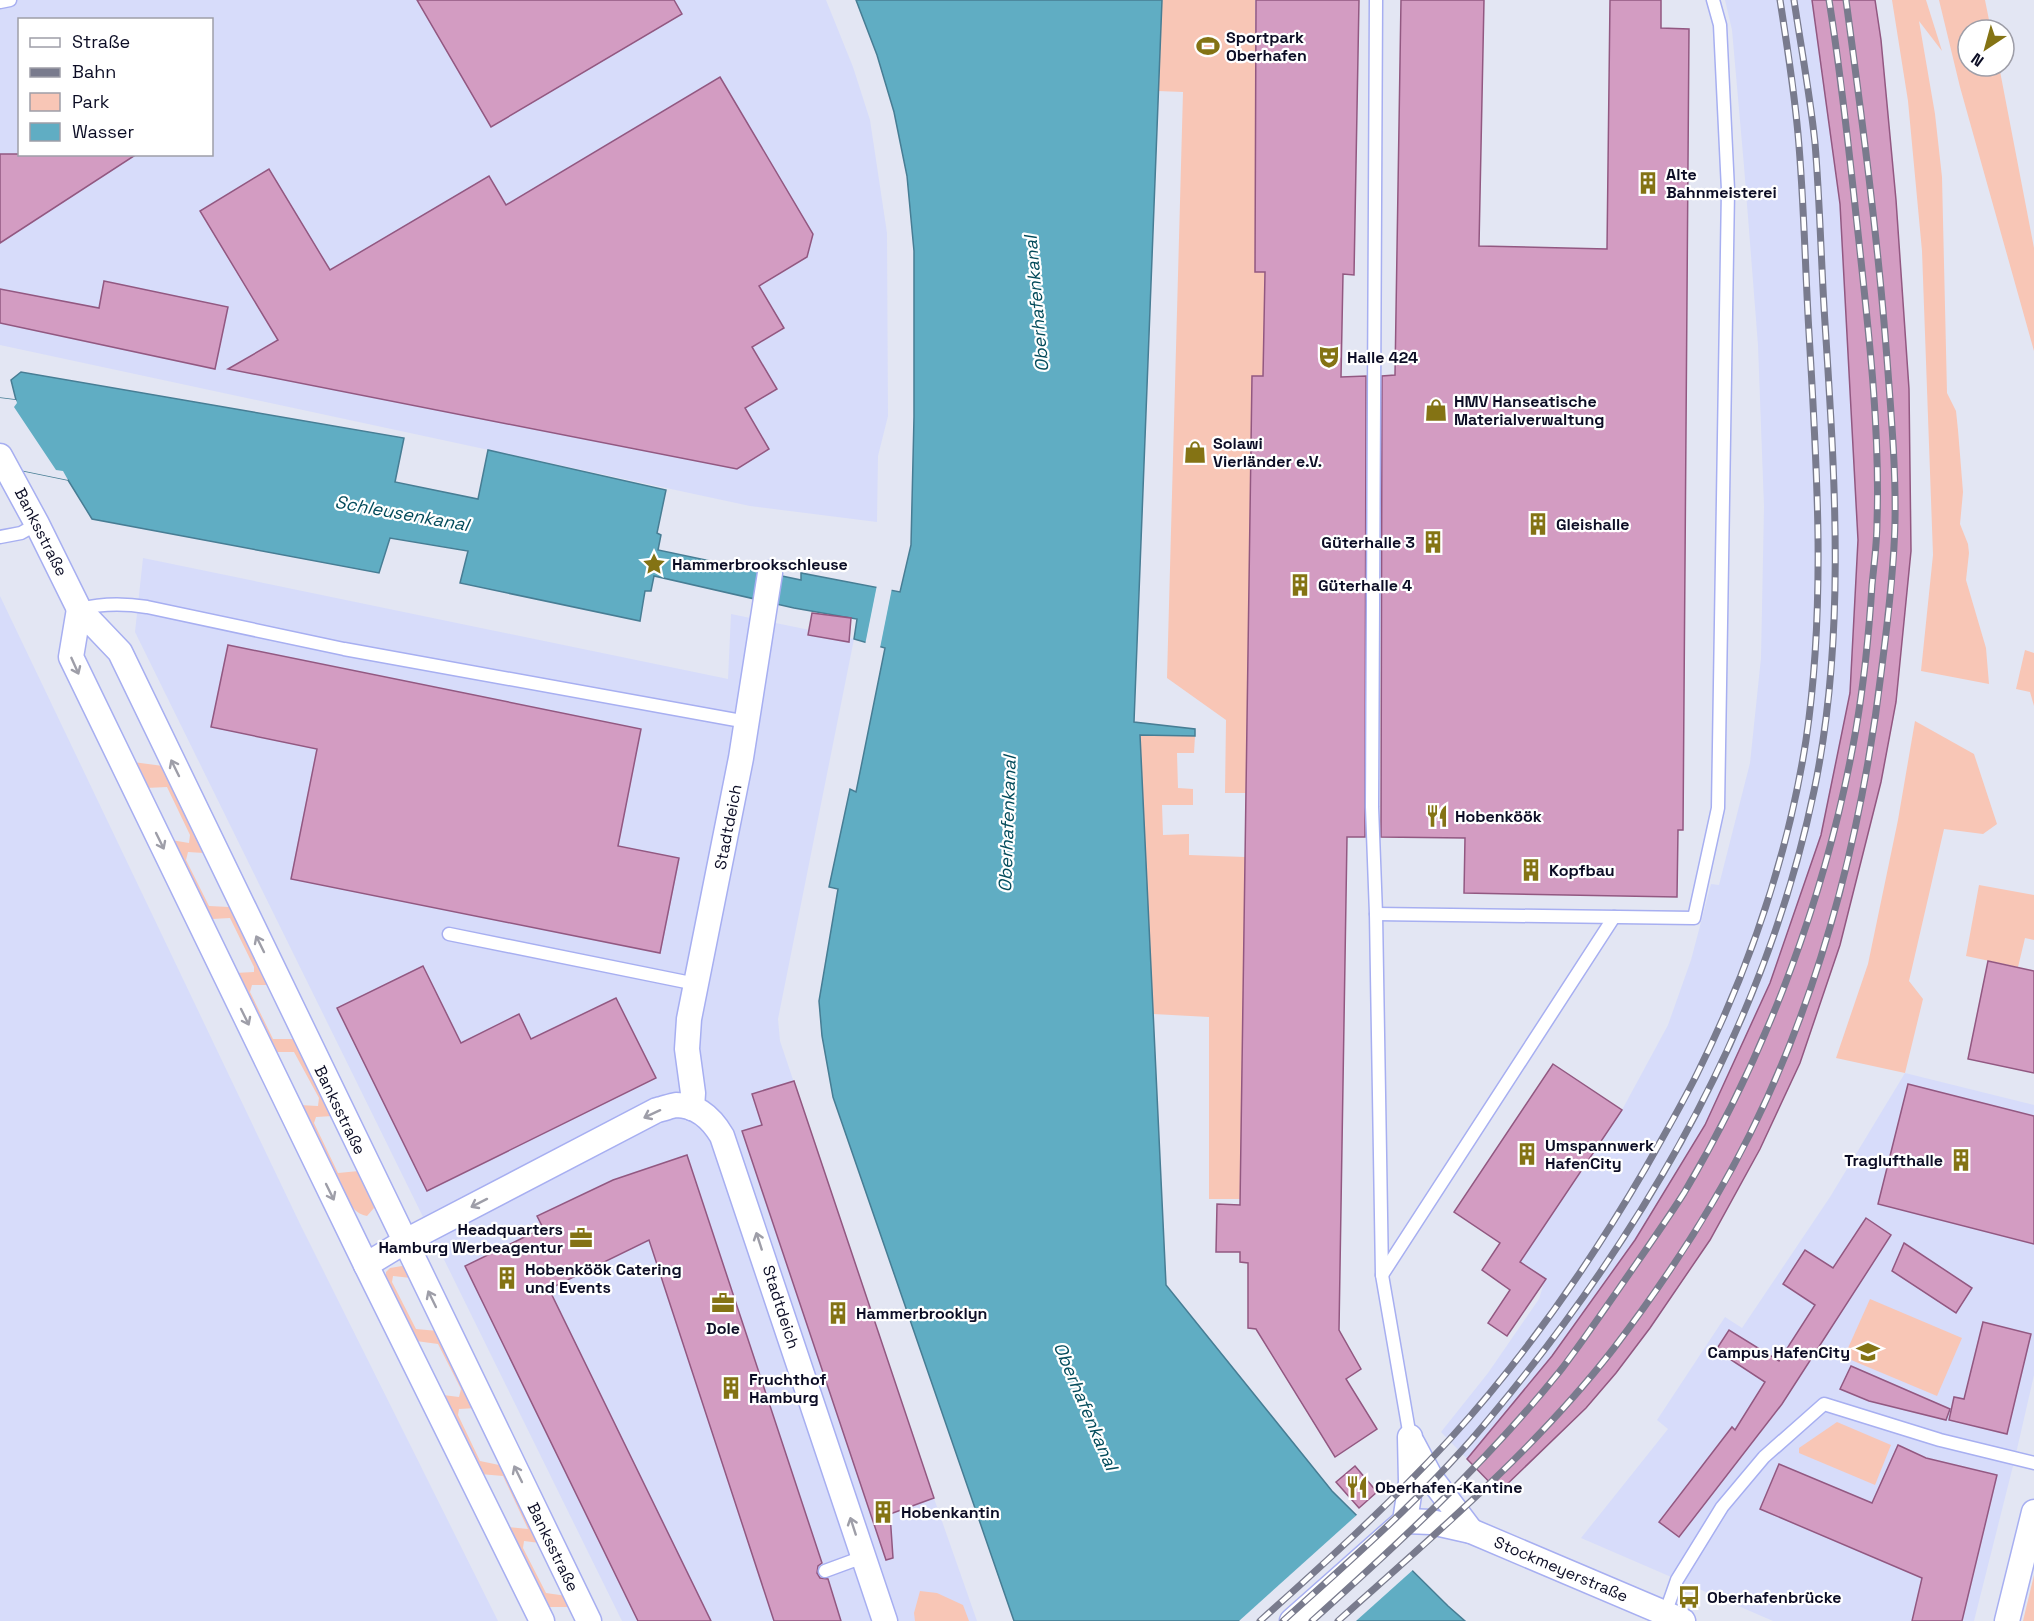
<svg xmlns="http://www.w3.org/2000/svg" width="2034" height="1621" viewBox="0 0 2034 1621" font-family="'Space Grotesk',sans-serif">
<style>
.built{fill:#d7dcfa;fill-rule:evenodd}
.green{fill:#f8c6b6}
.water{fill:#60adc3;stroke:#477d94;stroke-width:1.5}
.pier{fill:#e3e6f3}
.building{fill:#d39cc2;stroke:#925881;stroke-width:1.5}
.lines{fill:none;stroke-linecap:round;stroke-linejoin:round}
.service-casing{stroke:#a7aff1;stroke-width:15}
.minor-casing{stroke:#a7aff1;stroke-width:27}
.service{stroke:#fff;stroke-width:12}
.minor{stroke:#fff;stroke-width:24}
.rail-casing{stroke:#797b8d;stroke-width:7}
.rail{stroke:#fff;stroke-width:4.5;stroke-dasharray:14;stroke-linecap:butt}
.oneway{stroke:#9e9ea8}
.labels{text-anchor:middle;dominant-baseline:central;stroke-width:4.5;stroke-linejoin:round;paint-order:stroke}
.poi-label{font-size:16px;font-weight:bold;fill:#0c0d25;stroke:#fff;text-anchor:start}
.street-label{font-size:16px;fill:#0c0d25;stroke:#fff}
.water-label{font-size:18px;font-style:italic;fill:#034b5b;stroke:#fff}
</style>
<rect width="100%" height="100%" fill="#e3e6f3"/>
<g class="built">
<path d="M0,0h826l27,67 17,53 17,113 1,183 -10,40 -1,66 -127,-16 -750,-161zM20,20h192v134h-192z"/>
<path d="M1725,0h150l6,40 15,160 13,189 2,162 -15,151 -15,80 -171,458 -59,88 -35,45 -32,37 -85,82 -58,-60 47,-59 51,-74 6,-20 -25,-17 102,-152 46,-85 23,-65 20,-76 8,1 31,-122 11,-105 3,-151 -6,-162 -14,-179 -12,-136z"/>
<path d="M143,558l585,121 3,-65 123,25 -76,380 2,22 150,446 47,134h-355l-487,-989z"/>
<path d="M0,596l301,630 197,395h-498z"/>
<path d="M1905,1073l129,32v270l-19,83 -41,163h-201l-192,-83 87,-109 -11,-9 68,-103 17,11 88,-131z"/>
</g>
<g class="green">
<path d="M1162,0h93v271l10,1 -2,104h-11l-6,417h-21l1,-73 -59,-42 16,-586 -25,-1z"/>
<path d="M1892,0h34l16,51 -23,-30 16,93 7,63 5,216 9,18 2,19 5,62 -3,32 8,20 1,9 -3,27 20,68 3,36 -68,-13 12,-116 -11,-304 -14,-150z"/>
<path d="M1939,0h46l6,30h-23v36h31l35,182v103l-74,-264z"/>
<path d="M2025,650l9,3v53l-4,-14 -14,-3z"/>
<path d="M1915,721l59,33 23,70 -14,10 -39,-5 -35,152 14,18 -18,74 -69,-15 32,-94 30,-144z"/>
<path d="M1140,735l55,1 -1,17h-17l1,35 15,1v16h-31l1,30 26,-1v21l56,2 -4,342h-32v-182l-56,-3z"/>
<path d="M133,762l30,4 41,87 -16,-1 -2,8 23,46 20,1 39,78h-16l-2,7 23,47h22l38,77 -17,1 -2,6 24,50 21,-2 14,30 1,7 -7,8c-11,-2 -16,-10 -22,-19l-46,-92 19,1 1,-8 -25,-46h-19l-40,-79 19,-1v-5l-24,-49 -18,1 -41,-79 18,3 1,-8 -23,-48 -21,1z"/>
<path d="M1979,885l55,10v45l-9,-2 -7,29 -52,-11z"/>
<path d="M402,1266l6,3 3,9 -18,-2 -1,6 24,47 22,2 39,77 -18,1 -1,6 22,46 24,5 36,77 -16,-2 -1,7 23,45 21,3 13,25h-5l-7,-14h-21l-39,-80 20,2 -25,-53 -23,-2 -37,-79 16,2 2,-8 -23,-45 -22,-3 -30,-62v-7l4,-4z"/>
<path d="M1870,1299l92,39 -25,58 -93,-39z"/>
<path d="M1837,1422l54,23 -16,40 -76,-32v-5z"/>
<path d="M2034,1575v46h-11z"/>
<path d="M920,1591l17,2 26,12 6,16h-54l-1,-8z"/>
</g>
<path class="water" d="M856,0h306l-28,722 61,7v7l-55,-1 26,550 166,206 116,115 17,15h-451l-181,-524 -11,-61 -3,-35 19,-112 -9,-2 21,-98 6,3 29,-144 -31,-9 3,-20 -63,-11 -140,-32 -3,15h-6l-5,30 -180,-38 8,-32 -78,-13 -11,35 -287,-54 -24,-39 -68,-14v-68l16,2 -5,-20 10,-8 383,66 -9,44 83,17 10,-49 178,40 -9,43 4,2 -3,15 143,30v-7l99,19 11,-47 3,-128v-166l-7,-75 -13,-64 -17,-57z"/>
<g class="pier">
<path d="M0,398l16,2 1,3 -3,4 42,63 7,1 5,9 -68,-14z"/>
<path d="M877,585l15,3 -12,60 -15,-3z"/>
<path d="M1359,1513l55,56 -58,52h-117z"/>
</g>
<g class="building">
<path d="M417,0h257l8,14 -191,113z"/>
<path d="M1256,0h103l-5,275 -11,-1 -2,103 25,-1 -1,461h-18l-8,493 22,39 -15,10 31,50 -42,28 -79,-128 -8,-1v-65l-8,-1v-10h-24l1,-48 23,1 12,-829h11l2,-104h-10z"/>
<path d="M1401,0h83l-5,246 128,3 3,-249h51v28l28,1 -6,801h-5l-1,67 -213,-4 1,-55 -84,-1 1,-461 13,-1z"/>
<path d="M1812,0h63l6,40 15,160 13,189 2,162 -15,151 -15,80 -41,163 -40,118 -40,86 -50,91 -60,88 -34,45 -30,35 -87,84 -32,-33 85,-103 83,-116 70,-115 65,-142 51,-148 29,-142 8,-153 -18,-336z"/>
<path d="M720,77l93,157 -6,23 -48,29 25,42 -32,19 25,42 -32,19 24,41 -32,20 -509,-100 50,-29 -78,-129 69,-42 61,101 159,-94 17,29z"/>
<path d="M0,154h137l-137,89z"/>
<path d="M104,281l124,26 -13,62 -215,-46v-34l99,19z"/>
<path d="M812,613l39,5 -2,24 -41,-7z"/>
<path d="M228,645l413,84 -23,117 61,12 -19,95 -369,-74 26,-130 -106,-22z"/>
<path d="M1988,961l46,10v102l-66,-14z"/>
<path d="M423,966l38,77 58,-29 12,25 85,-41 40,80 -229,113 -90,-183z"/>
<path d="M1553,1064l69,46 -102,152 26,17 -39,57 -19,-13 22,-33 -28,-20 18,-27 -46,-31z"/>
<path d="M794,1081l140,417 -44,16 3,44 -7,2 -144,-429 20,-6 -10,-31z"/>
<path d="M1908,1084l126,32v128l-156,-40z"/>
<path d="M687,1155l135,408 -4,3 -1,7 3,5 8,1 13,42h-67l-125,-381 -100,49 162,332h-73l-173,-355 78,-38 -6,-12 76,-36z"/>
<path d="M1866,1218l25,17 -109,169 -103,133 -20,-15 73,-95 3,3 30,-48 -49,-32 13,-20 50,31 36,-56 -32,-21 22,-34 28,18z"/>
<path d="M1904,1243l68,45 -16,25 -64,-42z"/>
<path d="M1983,1322l48,12 -24,100 -58,-14 5,-23 10,2z"/>
<path d="M1851,1366l99,43 -4,11 -77,-19 -29,-12z"/>
<path d="M1898,1445l28,13 71,17 -35,146h-50l10,-43 -162,-69 19,-45 93,39z"/>
<path d="M1355,1466l22,26 -18,16 -23,-26z"/>
</g>
<g class="lines">
<g class="service-casing">
<g id="service">
<path d="M1376,0l-4,807 4,107 6,361 28,162"/>
<path d="M0,2l10,-2"/>
<path d="M0,537l21,-4 16,-9"/>
<path d="M79,609c24,-6 44,-6 68,-2l197,42 403,73"/>
<path d="M1376,914l318,4 24,-110 10,-618 -8,-165 -7,-25"/>
<path d="M449,934l247,50"/>
<path d="M1382,1275l232,-358"/>
<path d="M825,1571l38,-14"/>
<path d="M1665,1614l12,-34 45,-73 42,-50 60,-53 116,36 94,23"/>
</g>
</g>
<g class="minor-casing">
<g id="minor">
<path d="M0,456l37,68 42,85 41,43 469,969"/>
<path d="M79,609l-8,48 295,608 176,356"/>
<path d="M692,1108l1,-15 -6,-44 2,-30 52,-261 29,-185"/>
<path d="M366,1265l38,-23 253,-132c6,-1 13,-4 19,-5 21,0 36,14 46,31l163,485"/>
<path d="M1413,1444l18,34 40,53"/>
<path d="M1405,1521l26,1 40,9 212,90"/>
<path d="M1292,1621l113,-100 6,-39 -1,-45"/>
<path d="M2007,1621l27,-109"/>
</g>
</g>
<use href="#service" class="service"/>
<use href="#minor" class="minor"/>
<g class="rail-casing">
<g id="rail">
<path d="M1260,1621c65,-58 130,-117 189,-181 75,-82 140,-175 196,-271 18,-32 36,-63 52,-95 52,-105 91,-218 109,-334 20,-135 11,-272 3,-407 -4,-66 -5,-133 -11,-199 -4,-45 -11,-89 -18,-134"/>
<path d="M1283,1621c71,-64 145,-128 206,-202 152,-182 276,-394 325,-628 32,-153 21,-312 11,-468 -4,-60 -5,-120 -10,-180 -5,-48 -14,-96 -21,-143"/>
<path d="M1312,1621c87,-78 174,-158 248,-250 20,-26 39,-54 58,-81 22,-32 45,-64 66,-97 84,-142 144,-302 172,-464 8,-47 13,-96 16,-144 2,-21 5,-42 5,-63 3,-93 -8,-187 -18,-280 -9,-81 -17,-162 -30,-242"/>
<path d="M1338,1621c96,-86 197,-171 276,-273 51,-67 98,-138 136,-214 72,-145 113,-307 132,-468 6,-47 12,-96 13,-144 1,-54 -4,-109 -8,-163 -9,-120 -25,-240 -41,-359"/>
</g>
</g>
<use href="#rail" class="rail"/>
</g>
<defs><path id="oneway-shaft" d="M-6 0H5M1.5-3L5.5 0L1.5 3" fill="none" stroke-width="1.6" stroke-linecap="round" stroke-linejoin="round" transform="scale(1.5)"/></defs>
<g class="oneway">
<use href="#oneway-shaft" transform="translate(75 666) rotate(66)"/>
<use href="#oneway-shaft" transform="translate(175 768) rotate(-116)"/>
<use href="#oneway-shaft" transform="translate(160 841) rotate(64)"/>
<use href="#oneway-shaft" transform="translate(260 944) rotate(-116)"/>
<use href="#oneway-shaft" transform="translate(245 1017) rotate(64)"/>
<use href="#oneway-shaft" transform="translate(652 1114) rotate(155)"/>
<use href="#oneway-shaft" transform="translate(330 1192) rotate(64)"/>
<use href="#oneway-shaft" transform="translate(479 1203) rotate(153)"/>
<use href="#oneway-shaft" transform="translate(759 1241) rotate(-108)"/>
<use href="#oneway-shaft" transform="translate(432 1299) rotate(-116)"/>
<use href="#oneway-shaft" transform="translate(518 1474) rotate(-116)"/>
<use href="#oneway-shaft" transform="translate(853 1526) rotate(-108)"/>
</g>
<defs>
<g id="stadium-bare" transform="scale(1.8)"><path d="M0-5a6.5 5 0 1 0 0 10a6.5 5 0 1 0 0-10ZM-3.5-1.8h7v3.6h-7Z" fill="#847314" stroke="#fff" stroke-width="2.5" paint-order="stroke"/></g>
<g id="building-bare" transform="scale(1.8)"><path d="M-4-6H4V6H1V3H-1V6H-4ZM-2.5-4.3h1.7v1.8h-1.7ZM.8-4.3h1.7v1.8H.8ZM-2.5-1h1.7V.8h-1.7ZM.8-1h1.7V.8H.8Z" fill="#847314" stroke="#fff" stroke-width="2.5" paint-order="stroke"/></g>
<g id="theatre-bare" transform="scale(1.8)"><path d="M-5-5.5Q0-4 5-5.5V0Q5 5 0 6Q-5 5-5 0ZM-3.3-2.5H-1v1.5H-3.3ZM1-2.5H3.3v1.5H1ZM-2.8 1Q0 5.5 2.8 1Z" fill="#847314" stroke="#fff" stroke-width="2.5" paint-order="stroke"/></g>
<g id="shop-bare" transform="scale(1.8)"><path d="M-5-2.5h2.3a2.7 3.5 0 0 1 5.4 0H5L5.5 6h-11ZM-1.5-2.5h3a1.5 2.3 0 0 0-3 0Z" fill="#847314" stroke="#fff" stroke-width="2.5" paint-order="stroke"/></g>
<g id="sight-bare" transform="scale(1.8)"><path d="M0-6L1.8-2.2L6-1.7L2.9 1.2L3.7 5.4L0 3.3L-3.7 5.4L-2.9 1.2L-6-1.7L-1.8-2.2Z" fill="#847314" stroke="#fff" stroke-width="2.5" paint-order="stroke"/></g>
<g id="restaurant-bare" transform="scale(1.8)"><path d="M-5-6h1v4h1v-4h1v4h1v-4h1v5L-1.5 .5V6h-2V.5L-5-1ZM5-6V6H3V1.5H1.5Q1.5-4 5-6Z" fill="#847314" stroke="#fff" stroke-width="2.5" paint-order="stroke"/></g>
<g id="office-bare" transform="scale(1.8)"><path d="M-6-3h4V-5.5h4V-3h4V5H-6ZM-1-4.5V-3h2v-1.5ZM-6 0V1H6V0Z" fill="#847314" stroke="#fff" stroke-width="2.5" paint-order="stroke"/></g>
<g id="school-bare" transform="scale(1.8)"><path d="M0-5L7-2L0 1L-7-2ZM-4 1L0 2.5L4 1V4Q0 6-4 4Z" fill="#847314" stroke="#fff" stroke-width="2.5" paint-order="stroke"/></g>
<g id="bus-bare" transform="scale(1.8)"><path d="M-5-6H5V4H4V6H2V4H-2V6H-4V4H-5ZM-3.5-4V0h7V-4ZM-3.5 1.2v1.5H-2V1.2ZM2 1.2v1.5H3.5V1.2Z" fill="#847314" stroke="#fff" stroke-width="2.5" paint-order="stroke"/></g>
</defs>
<g fill-rule="evenodd">
<use href="#stadium-bare" x="1208" y="46"/>
<use href="#building-bare" x="1648" y="183"/>
<use href="#theatre-bare" x="1329" y="357"/>
<use href="#shop-bare" x="1436" y="410"/>
<use href="#shop-bare" x="1195" y="452"/>
<use href="#building-bare" x="1538" y="524"/>
<use href="#building-bare" x="1433" y="542"/>
<use href="#sight-bare" x="654" y="564"/>
<use href="#building-bare" x="1300" y="585"/>
<use href="#restaurant-bare" x="1437" y="816"/>
<use href="#building-bare" x="1531" y="870"/>
<use href="#building-bare" x="1527" y="1154"/>
<use href="#building-bare" x="1961" y="1160"/>
<use href="#office-bare" x="581" y="1238"/>
<use href="#building-bare" x="507" y="1278"/>
<use href="#office-bare" x="723" y="1303"/>
<use href="#building-bare" x="838" y="1313"/>
<use href="#school-bare" x="1868" y="1352"/>
<use href="#building-bare" x="731" y="1388"/>
<use href="#restaurant-bare" x="1357" y="1487"/>
<use href="#building-bare" x="883" y="1512"/>
<use href="#bus-bare" x="1689" y="1597"/>
</g>
<g class="labels">
<g class="poi-label">
<text x="1226" y="37">Sportpark<tspan x="1226" dy="18">Oberhafen</tspan></text>
<text x="1666" y="174">Alte<tspan x="1666" dy="18">Bahnmeisterei</tspan></text>
<text x="1347" y="357">Halle 424</text>
<text x="1454" y="401">HMV Hanseatische<tspan x="1454" dy="18">Materialverwaltung</tspan></text>
<text x="1213" y="443">Solawi<tspan x="1213" dy="18">Vierländer e.V.</tspan></text>
<text x="1556" y="524">Gleishalle</text>
<text x="1415" y="542" text-anchor="end">Güterhalle 3</text>
<text x="672" y="564">Hammerbrookschleuse</text>
<text x="1318" y="585">Güterhalle 4</text>
<text x="1455" y="816">Hobenköök</text>
<text x="1549" y="870">Kopfbau</text>
<text x="1545" y="1145">Umspannwerk<tspan x="1545" dy="18">HafenCity</tspan></text>
<text x="1943" y="1160" text-anchor="end">Traglufthalle</text>
<text x="563" y="1229" text-anchor="end">Headquarters<tspan x="563" dy="18">Hamburg Werbeagentur</tspan></text>
<text x="525" y="1269">Hobenköök Catering<tspan x="525" dy="18">und Events</tspan></text>
<text x="856" y="1313">Hammerbrooklyn</text>
<text x="723" y="1328" text-anchor="middle">Dole</text>
<text x="1850" y="1352" text-anchor="end">Campus HafenCity</text>
<text x="749" y="1379">Fruchthof<tspan x="749" dy="18">Hamburg</tspan></text>
<text x="1375" y="1487">Oberhafen-Kantine</text>
<text x="901" y="1512">Hobenkantin</text>
<text x="1707" y="1597">Oberhafenbrücke</text>
</g>
<g class="street-label">
<text transform="translate(41 532) rotate(63)">Banksstraße</text>
<text transform="translate(728 827) rotate(-79)">Stadtdeich</text>
<text transform="translate(340 1110) rotate(64)">Banksstraße</text>
<text transform="translate(781 1307) rotate(72)">Stadtdeich</text>
<text transform="translate(553 1547) rotate(64)">Banksstraße</text>
<text transform="translate(1561 1569) rotate(23)">Stockmeyerstraße</text>
</g>
<g class="water-label">
<text transform="translate(1036 304) rotate(-95)">Oberhafenkanal</text>
<text transform="translate(402 513) rotate(10)">Schleusenkanal</text>
<text transform="translate(1007 824) rotate(-88)">Oberhafenkanal</text>
<text transform="translate(1086 1406) rotate(67)">Oberhafenkanal</text>
</g>
</g>
<rect x="18" y="18" width="195" height="138" fill="#ffffff" stroke="#9e9ea8" stroke-width="1.5"/>
<rect x="30" y="38" width="30" height="9" fill="#ffffff" stroke="#9e9ea8" stroke-width="1.5"/>
<text x="72" y="48" font-size="18" fill="#0c0d25">Straße</text>
<rect x="30" y="68" width="30" height="9" fill="#797b8d" stroke="#9e9ea8" stroke-width="1.5"/>
<text x="72" y="78" font-size="18" fill="#0c0d25">Bahn</text>
<rect x="30" y="93" width="30" height="18" fill="#f8c6b6" stroke="#9e9ea8" stroke-width="1.5"/>
<text x="72" y="108" font-size="18" fill="#0c0d25">Park</text>
<rect x="30" y="123" width="30" height="18" fill="#60adc3" stroke="#9e9ea8" stroke-width="1.5"/>
<text x="72" y="138" font-size="18" fill="#0c0d25">Wasser</text>
<g transform="translate(1986 48) rotate(216)"><circle r="28" fill="#ffffff" stroke="#9e9ea8" stroke-width="1.5"/>
<path d="M0-4.5L10 22L0 15L-10 22Z" fill="#847314"/>
<text y="-9" font-size="16" font-weight="bold" text-anchor="middle" fill="#0c0d25">N</text>
</g>
</svg>
